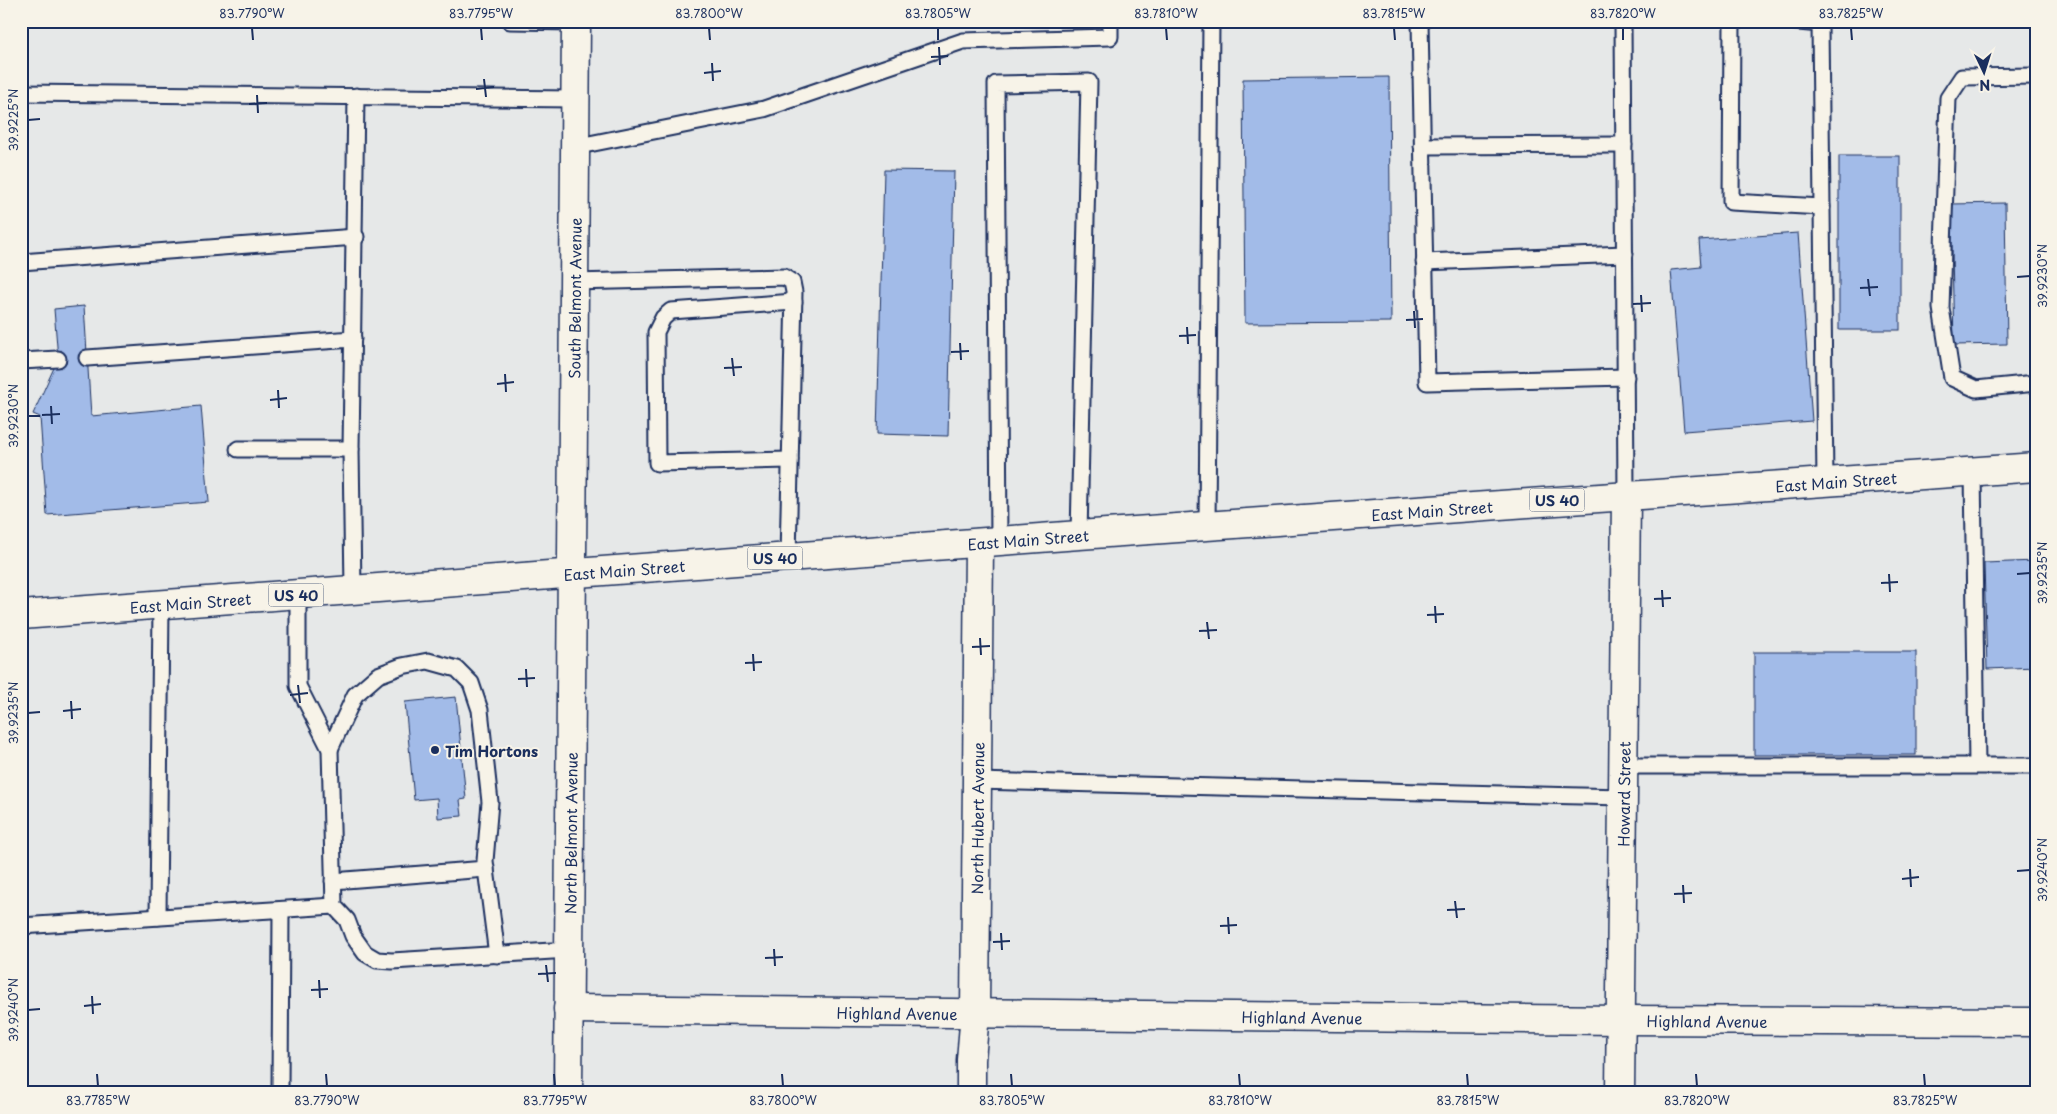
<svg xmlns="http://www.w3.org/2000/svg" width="2057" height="1114" viewBox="0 0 2057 1114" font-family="'Playpen Sans',sans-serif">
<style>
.building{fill:#a2bbe8;stroke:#1b2f5e}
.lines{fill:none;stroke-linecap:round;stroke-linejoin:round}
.lane-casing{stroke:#1b2f5e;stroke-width:19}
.street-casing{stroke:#1b2f5e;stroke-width:31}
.secondary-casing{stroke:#1b2f5e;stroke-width:31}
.primary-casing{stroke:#1b2f5e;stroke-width:31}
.lane{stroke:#f7f3e8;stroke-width:15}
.street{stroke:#f7f3e8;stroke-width:28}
.secondary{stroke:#f7f3e8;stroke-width:28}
.primary{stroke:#f7f3e8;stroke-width:28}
.ticks{fill:none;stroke:#1b2f5e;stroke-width:2}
.poi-dot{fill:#1b2f5e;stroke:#f7f3e8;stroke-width:2}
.labels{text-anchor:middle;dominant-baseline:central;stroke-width:4;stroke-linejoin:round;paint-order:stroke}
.shield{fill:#f7f3e8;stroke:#5d6a87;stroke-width:1}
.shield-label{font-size:14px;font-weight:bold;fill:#1b2f5e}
.street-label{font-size:15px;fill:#1b2f5e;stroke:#f7f3e8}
.poi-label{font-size:15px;font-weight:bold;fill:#1b2f5e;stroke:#f7f3e8;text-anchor:start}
.neatline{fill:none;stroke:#1b2f5e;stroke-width:2}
.ticks-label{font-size:12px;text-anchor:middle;fill:#1b2f5e}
</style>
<rect width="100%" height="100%" fill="#e6e8e8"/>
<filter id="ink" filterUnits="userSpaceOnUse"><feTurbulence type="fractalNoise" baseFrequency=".02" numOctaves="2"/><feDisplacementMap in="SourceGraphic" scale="10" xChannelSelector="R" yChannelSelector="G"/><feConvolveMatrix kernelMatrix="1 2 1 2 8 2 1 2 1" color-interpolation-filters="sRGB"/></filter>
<g filter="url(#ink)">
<g class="building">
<path d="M1389,77l2,245 -146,1 -2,-244z"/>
<rect x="1839" y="156" width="61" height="174"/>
<path d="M884,170l70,1 -6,265 -71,-2z"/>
<path d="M2005,203l2,141 -53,1 -3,-141z"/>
<path d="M1798,233l14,188 -128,10 -13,-161 30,-3 -2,-27z"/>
<path d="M84,306l7,110 110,-10 8,96 -162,13 -7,-98 -7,-3 25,-55 -4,-50z"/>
<path d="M2036,561v106l-49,2 -3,-106z"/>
<rect x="1754" y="652" width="162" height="103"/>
<path d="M456,697l10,102 -6,1 2,16 -24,2 -1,-20 -23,2 -9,-98z"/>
</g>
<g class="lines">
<g class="lane-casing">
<g id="lane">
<path d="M510,21l66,1"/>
<path d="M1420,21l7,361 199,-5"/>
<path d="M1623,21l3,474"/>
<path d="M1732,21l-1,181 91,5"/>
<path d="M1788,21l32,3 5,458"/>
<path d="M2036,76l-74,1 -14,21 -7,210 11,70 24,11 60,-6"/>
<path d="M21,93l553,6"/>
<path d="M1422,146l202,-1"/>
<path d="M574,147l190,-38 199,-68 147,-4v-16"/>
<path d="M21,262l335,-25"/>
<path d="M1424,262l201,-8"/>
<path d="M573,282l211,-5 8,5 2,10 -6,265"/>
<path d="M87,358l266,-19"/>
<path d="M21,361l37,-2"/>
<path d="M238,449h113"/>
<path d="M790,460l-133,3 -1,-131 7,-14 8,-7 123,-9"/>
<path d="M1973,471l4,294"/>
<path d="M1207,526l4,-505"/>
<path d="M999,541l-3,-457 93,-2 -10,453"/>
<path d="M353,590l-2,-141 5,-353"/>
<path d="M298,594v92l32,63 4,157"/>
<path d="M330,749l25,-54 23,-20 24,-9 26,-5 29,8 14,14 9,27 10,92 -5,59 12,94"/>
<path d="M1624,766h412"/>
<path d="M977,781l646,16"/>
<path d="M333,881l153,-12"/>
<path d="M158,917l3,-312"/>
<path d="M21,926l313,-20 13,14 6,16 12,17 12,7 15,1 176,-11"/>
<path d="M280,1093l1,-183"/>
</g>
</g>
<g class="street-casing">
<g id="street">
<path id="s1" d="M568,1009l1053,11 415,2"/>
<path id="s2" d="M971,1093v-33l4,-47 4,-470"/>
<path id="s3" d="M1620,1093l6,-598"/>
</g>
</g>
<g class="secondary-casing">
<g id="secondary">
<path id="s4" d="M568,1093l8,-1072"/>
</g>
</g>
<g class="primary-casing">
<g id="primary">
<path id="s5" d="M21,615l1058,-80 957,-68"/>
</g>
</g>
<use href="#lane" class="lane"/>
<use href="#street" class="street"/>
<use href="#secondary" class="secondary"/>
<use href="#primary" class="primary"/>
</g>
</g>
<path class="ticks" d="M252,28l1,12M481,28l1,12M709,28l1,12M938,28v12M1166,28l1,12M1394,28l1,12M1623,28v12M1851,28l1,12M939,47l1,18M931,57l17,-1M712,63l1,18M704,73l17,-2M484,79l2,18M476,89l18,-2M257,95l1,18M249,104l18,-1M28,120l12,-1M2017,277l13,-1M1868,279l2,17M1860,288l18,-1M1641,295l1,17M1633,304l18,-1M1414,311l1,17M1406,320l17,-1M1187,327l1,17M1179,336l17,-1M960,343l1,17M951,352l18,-1M732,358l2,18M724,368l18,-1M505,374l1,18M497,384l17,-2M278,390l1,18M270,400l17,-2M51,406l1,18M42,415l18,-1M28,416h12M1889,574l1,18M2017,574l13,-1M1881,583l17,-1M1662,590l1,17M1654,599l17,-1M1435,606l1,17M1427,615l17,-1M1207,622l2,17M1199,631l18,-1M980,638l1,17M972,647l18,-1M753,654l1,17M745,663l17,-1M526,669l1,18M518,679l17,-1M298,685l2,18M290,695l18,-2M71,701l1,18M63,711l18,-2M28,713l12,-1M1910,869l1,18M2017,871l13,-1M1902,879l17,-2M1683,885l1,18M1674,894l18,-1M1455,901l2,17M1447,910l18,-1M1228,917l1,17M1220,926l17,-1M1001,933l1,17M993,942l17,-1M774,949l1,17M765,958l18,-1M546,965l2,17M538,974l18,-1M319,980l1,18M311,990l17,-1M92,996l1,18M84,1006l17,-2M28,1010l12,-1M97,1074l1,12M326,1074l1,12M554,1074l1,12M782,1074l1,12M1011,1074l1,12M1239,1074l1,12M1467,1074l1,12M1696,1074l1,12M1924,1074l1,12"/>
<circle class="poi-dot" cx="435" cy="750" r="5"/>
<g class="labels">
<g class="shield">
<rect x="1529.5" y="488.5" width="55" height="23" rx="4"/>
<rect x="747.5" y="546.5" width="55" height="23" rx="4"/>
<rect x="268.5" y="583.5" width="55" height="23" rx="4"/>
</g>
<g class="shield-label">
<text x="1557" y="500">US 40</text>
<text x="775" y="558">US 40</text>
<text x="296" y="595">US 40</text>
</g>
<g class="street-label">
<text stroke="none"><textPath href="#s4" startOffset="795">South Belmont Avenue</textPath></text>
<text stroke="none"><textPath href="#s5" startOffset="1820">East Main Street</textPath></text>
<text stroke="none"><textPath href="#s5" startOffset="1415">East Main Street</textPath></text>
<text stroke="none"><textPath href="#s5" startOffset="1010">East Main Street</textPath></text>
<text stroke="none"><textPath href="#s5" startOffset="605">East Main Street</textPath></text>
<text stroke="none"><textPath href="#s5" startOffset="170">East Main Street</textPath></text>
<text stroke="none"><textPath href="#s3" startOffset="299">Howard Street</textPath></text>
<text stroke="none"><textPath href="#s2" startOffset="275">North Hubert Avenue</textPath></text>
<text stroke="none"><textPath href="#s4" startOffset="260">North Belmont Avenue</textPath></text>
<text stroke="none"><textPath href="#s1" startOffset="329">Highland Avenue</textPath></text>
<text stroke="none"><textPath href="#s1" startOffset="734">Highland Avenue</textPath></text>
<text stroke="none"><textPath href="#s1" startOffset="1139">Highland Avenue</textPath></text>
</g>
<g class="poi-label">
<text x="445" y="750">Tim Hortons</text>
</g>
</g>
<rect width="2057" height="1114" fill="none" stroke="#f7f3e8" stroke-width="55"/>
<g transform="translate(1984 72) rotate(176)" stroke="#f7f3e8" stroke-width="4" paint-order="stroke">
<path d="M0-4L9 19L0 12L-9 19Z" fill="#1b2f5e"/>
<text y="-8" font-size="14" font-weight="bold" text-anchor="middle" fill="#1b2f5e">N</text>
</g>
<rect x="28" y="28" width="2002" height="1058" class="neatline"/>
<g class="ticks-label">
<text x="252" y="18">83.7790°W</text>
<text x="481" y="18">83.7795°W</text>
<text x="709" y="18">83.7800°W</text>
<text x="938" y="18">83.7805°W</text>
<text x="1166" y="18">83.7810°W</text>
<text x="1394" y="18">83.7815°W</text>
<text x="1623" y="18">83.7820°W</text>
<text x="1851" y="18">83.7825°W</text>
<text transform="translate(14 120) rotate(-90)" y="4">39.9225°N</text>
<text transform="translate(2043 276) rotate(-90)" y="4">39.9230°N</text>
<text transform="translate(14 416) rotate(-90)" y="4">39.9230°N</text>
<text transform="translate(2043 573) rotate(-90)" y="4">39.9235°N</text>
<text transform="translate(14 713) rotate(-90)" y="4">39.9235°N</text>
<text transform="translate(2043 870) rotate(-90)" y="4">39.9240°N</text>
<text transform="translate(14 1010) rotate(-90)" y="4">39.9240°N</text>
<text x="98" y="1105">83.7785°W</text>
<text x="327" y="1105">83.7790°W</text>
<text x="555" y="1105">83.7795°W</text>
<text x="783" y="1105">83.7800°W</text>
<text x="1012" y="1105">83.7805°W</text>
<text x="1240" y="1105">83.7810°W</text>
<text x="1468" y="1105">83.7815°W</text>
<text x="1697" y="1105">83.7820°W</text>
<text x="1925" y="1105">83.7825°W</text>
</g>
</svg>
